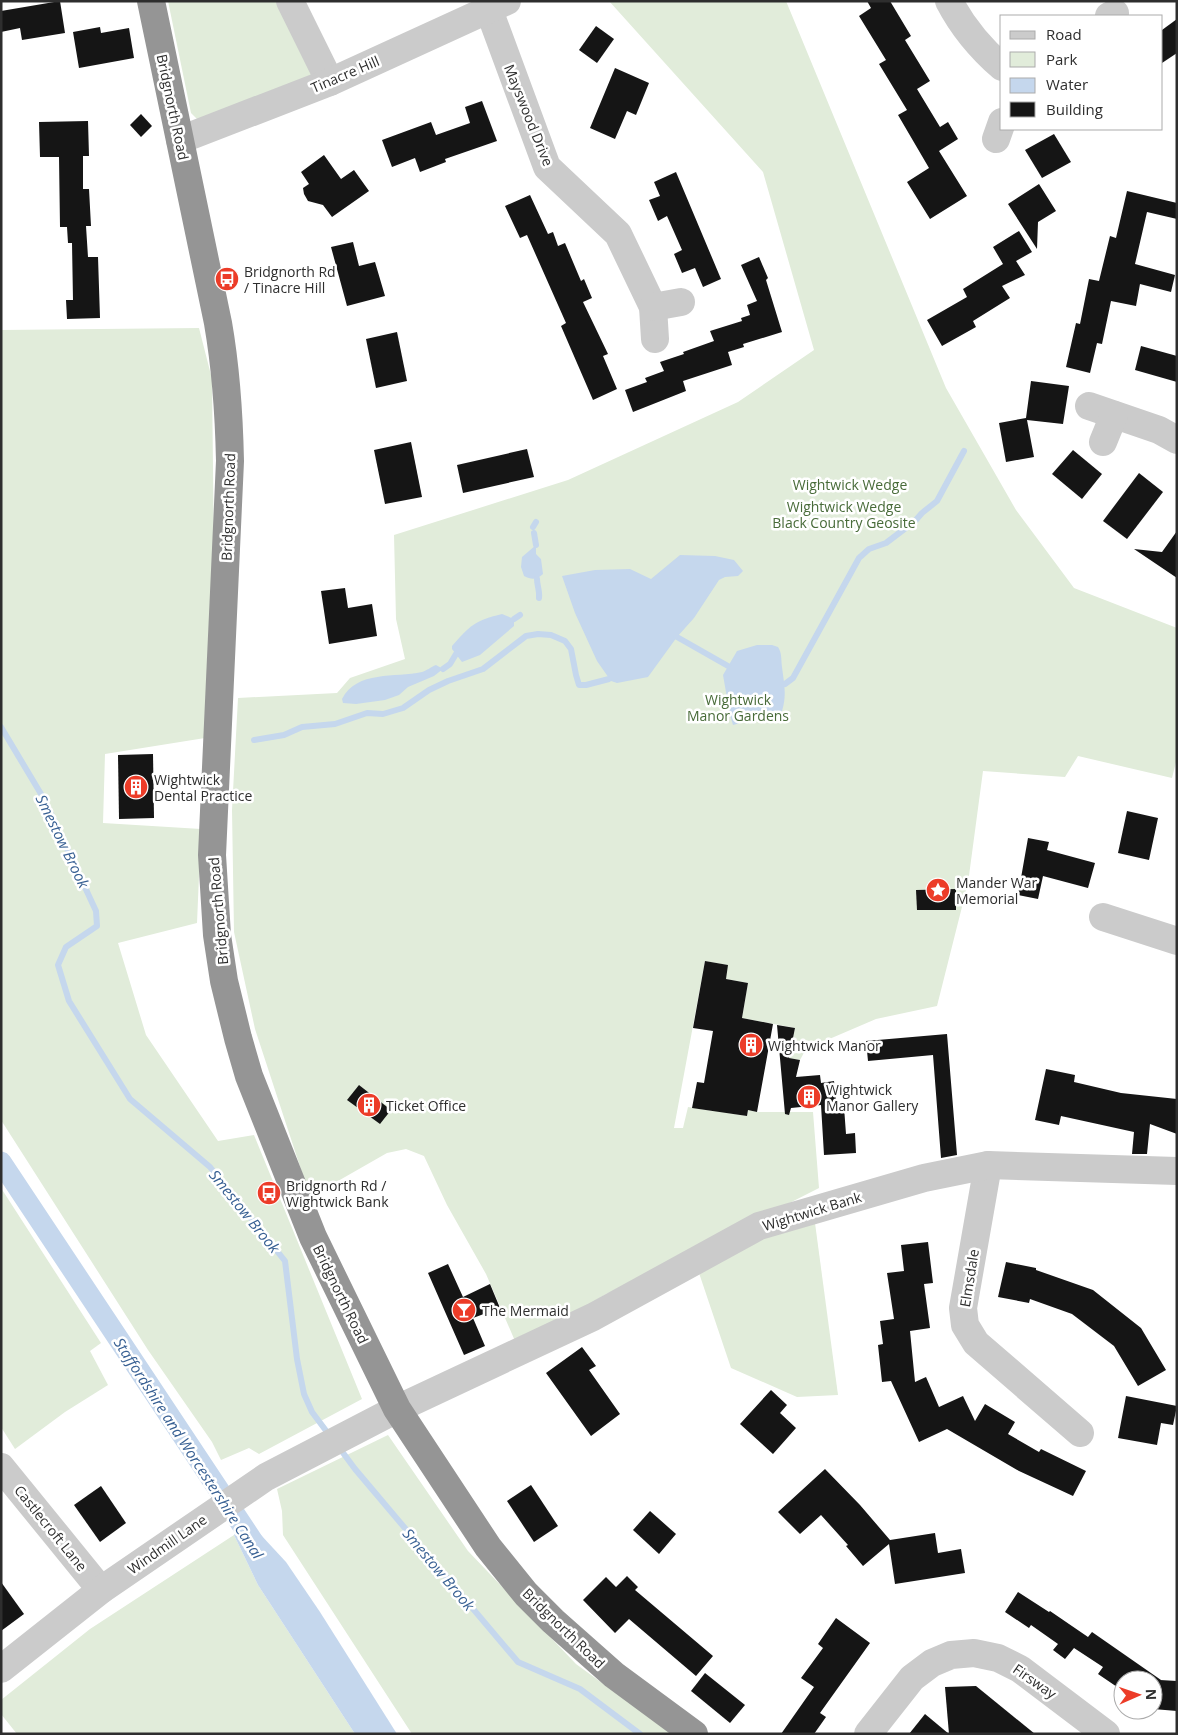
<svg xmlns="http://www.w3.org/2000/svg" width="1178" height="1735" viewBox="0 0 1178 1735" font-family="'Open Sans',sans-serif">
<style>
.green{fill:#e1ecda}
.water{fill:#c5d7ed}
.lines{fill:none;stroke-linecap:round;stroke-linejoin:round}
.stream{stroke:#c5d7ed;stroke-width:6}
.canal{stroke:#c5d7ed;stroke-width:21}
.building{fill:#151515}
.minor{stroke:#cbcbcb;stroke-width:28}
.highway{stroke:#959595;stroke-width:28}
.labels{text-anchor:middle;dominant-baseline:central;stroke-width:5;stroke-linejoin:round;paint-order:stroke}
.street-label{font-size:14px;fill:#2e2e2e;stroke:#fff}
.poi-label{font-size:14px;fill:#2e2e2e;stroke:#fff;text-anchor:start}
.park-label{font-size:14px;fill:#486b39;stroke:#fff}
.water-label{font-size:15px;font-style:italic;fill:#386093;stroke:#fff}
</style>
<rect width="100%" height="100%" fill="#fff"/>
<g class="green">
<path d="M168,1h108l38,78 -113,44 -10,-10z"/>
<path d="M609,1h177l160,387 70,122 58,78 103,40v130l-5,20 -94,-22 -13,21 -82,-6 -15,112 -31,123 -61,13 -70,30 -6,11 -11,-2 6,-30 -53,-10 6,-35 -22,-4 1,-14 -22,-4 -31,167h9l5,-21 25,4 1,-6 14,8 19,3 1,-6 9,2h56l6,76 -187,95 -26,11 -31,19 -60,28 -29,-67 -39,-69 -23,-49 -18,-7 -19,4 -77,44 -55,-168 -21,-97 -2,-122 6,-112 99,-5 13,-15 55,-19 -9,-40 -2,-84 174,-55 170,-78 76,-52 -51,-178z"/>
<path d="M199,328l13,51 2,178 -9,181 -100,16 -2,69 98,6 -4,94 -79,20 28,92 72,106 36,-6 108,264 -103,55 -10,-6 -28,12 -9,-18 -64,-92 -147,-230v-790z"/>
<path d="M1,1188l100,155 -11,8 18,34 -43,27 -50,37 -14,-22z"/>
<path d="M815,1223l23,172 -41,2 -66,-29 -33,-98 64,-33z"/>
<path d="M388,1435l80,116 108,113 96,70h-260l-129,-199 -1,-24 -5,-22z"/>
<path d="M234,1535l24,50 97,149h-338l-16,-20v-14l89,-71z"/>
</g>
<g class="water">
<path d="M536,545v9l5,5 2,15c-7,6 -11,6 -19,2l-3,-9 1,-10z"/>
<path d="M680,555l35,1 19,4 9,11 -5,5 -13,1 -6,3 -25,38 -17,19 -29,40 -31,6 -6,-2 -14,-20 -22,-48 -13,-37 33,-6 35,-1 21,10z"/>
<path d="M502,614l12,5v7l-34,29 -18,7 -10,-13v-3c17,-20 24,-26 50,-32z"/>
<path d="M757,645h15l6,2c4,6 3,12 4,20 2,16 5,28 0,44l-49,14 -3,-10 -7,-40 14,-24z"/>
<path d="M436,665l7,4 -9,7 -26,11 -9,8 -14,5 -29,4 -13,-1 -1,-4c15,-29 53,-21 80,-27 4,-1 9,-5 14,-7z"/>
<path d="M246,1519l40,43 34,50 77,122h-42l-97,-149 -24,-50z"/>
</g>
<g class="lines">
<g class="stream">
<path d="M533,527l3,-5"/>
<path d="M534,533l2,12"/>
<path d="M537,579c0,7 3,12 2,19"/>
<path d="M514,619l6,-4"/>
<path d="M677,637l51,29"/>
<path d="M443,669l7,-5 6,-10"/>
<path d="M785,684l8,-6 66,-120 10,-9 17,-6 29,-22 7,-8 15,-12 27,-50"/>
<path d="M1,727l43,72 52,112 1,15 -31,21 -8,18 11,36 61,98 80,68 75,94 12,98 7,35 8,18 18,24"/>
<path d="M254,740l30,-5 18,-8 33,-3 32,-11 16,1 20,-6 26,-18 19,-9 35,-12 43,-33 12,-2 13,1 14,6 6,8 5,26 3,10h7l23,-6"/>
<path d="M338,1446l17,23 163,193 62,27 60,45"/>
</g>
<path class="canal" d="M1,1162l257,387"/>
</g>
<g class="building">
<path d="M60,1l5,32 -43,7 -2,-12 -19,4v-21z"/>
<path d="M867,1h23l21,35 -6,4 25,41 -13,8 23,38 8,-5 10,17 -19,12 28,45 -37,23 -23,-37 22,-14 -31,-53 9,-5 -28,-46 7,-4 -27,-44 12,-8z"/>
<path d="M1177,19v34l-15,10v-33z"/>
<path d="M596,26l18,13 -17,24 -18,-13z"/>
<path d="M100,27l1,6 28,-5 5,30 -55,10 -6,-36z"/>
<path d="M615,68l34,15 -13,32 -9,-4 -12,28 -25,-11z"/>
<path d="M482,101l15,40 -52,18 1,3 -26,10 -5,-14 -23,9 -10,-27 49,-18 5,13 34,-12 -5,-16z"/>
<path d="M141,114l11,12 -11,11 -11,-12z"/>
<path d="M88,121l1,35h-6v33h6l2,37h-5l2,31h10l2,61 -33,1 -1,-19h7l-1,-57h-4l-1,-16h-7l-1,-70h-19l-1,-35z"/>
<path d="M1054,134l17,28 -29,16 -17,-28z"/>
<path d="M324,155l17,24 13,-9 15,21 -37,26 -9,-12 -15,-4 -4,-7 -1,-6 6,-4 -8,-12z"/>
<path d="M676,172l45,107 -18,8 -8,-19 -13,5 -8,-19 8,-4 -15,-34 -9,5 -9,-21 11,-4 -6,-14z"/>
<path d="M1039,184l17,27 -18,11 -1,27 -29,-45z"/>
<path d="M1127,191l50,12v16l-30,-7 -12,52 40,11 -4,17 -31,-8 -4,22 -25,-5 -9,43 -5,-1 -7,30 -24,-6 10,-44 4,1 9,-45 10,2 11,-45 6,2z"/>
<path d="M530,195l18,39 5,-2 5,14 7,-3 16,38 3,-2 8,19 -9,4 25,52 -5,2 14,33 -24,11 -32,-74 5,-3 -39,-88 -7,3 -15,-32z"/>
<path d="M1019,231l13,21 -16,9 9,14 -23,11 8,12 -37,23 3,6 -34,19 -15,-26 40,-23 -4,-8 40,-25 -10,-17z"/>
<path d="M353,242l6,24 16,-4 10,34 -38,10 -16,-59z"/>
<path d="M759,257l9,21 -2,2 16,52 -39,12 1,3 -16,5 4,13 -49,16 3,10 -53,21 -8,-22 22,-8 -2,-4 19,-7 -4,-9 24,-8 -1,-2 31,-11 -4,-10 32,-10 -1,-3 9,-3 -3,-10 10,-4 -16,-36z"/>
<path d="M397,332l10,49 -31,7 -10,-49z"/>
<path d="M1141,346l36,10v26l-42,-12z"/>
<path d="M1031,381l38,5 -6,38 -36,-4 7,37 -28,5 -7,-39 27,-5z"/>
<path d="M411,442l11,55 -37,7 -11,-54z"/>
<path d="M527,449l7,28 -71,16 -6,-28z"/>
<path d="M1073,450l29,24 -20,25 -30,-25z"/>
<path d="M1139,473l24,19 -36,47 -24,-18z"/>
<path d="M1177,531v47l-43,-29 28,3z"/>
<path d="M345,588l3,20 24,-4 5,32 -48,8 -8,-53z"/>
<path d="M153,754l1,64 -35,1 -1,-64z"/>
<path d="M1127,811l31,7 -9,42 -31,-7z"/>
<path d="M1028,838l21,4 -2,8 48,13 -7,25 -45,-12 -5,23 -20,-4z"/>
<path d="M956,889v21h-39l-1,-20z"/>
<path d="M705,961l23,4 -2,14 22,4 -6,35 31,6 -16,88 -9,-2 -1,6 -55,-8 5,-26 7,1 9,-52 -20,-3z"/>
<path d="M777,1025l18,3 -6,30 11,2 -4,17 24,-2 1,8 13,-2 3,26h7l2,27 9,-1 1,20 -32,2 -3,-50 -30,3 -2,7 -4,-1z"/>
<path d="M947,1034l10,121 -16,3 -8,-103 -65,6 -2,-20z"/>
<path d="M1046,1069l29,6 -1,7 47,11 56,6v35l-27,-10 -3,30h-15l2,-22 -73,-16 -2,9 -24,-5z"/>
<path d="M359,1085l32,25 -11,14 -33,-24z"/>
<path d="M928,1242l5,41 -9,1 6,44 -20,3 5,51 11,-5 13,30 24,-11 12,25 10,-17 30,18 -7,12 31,18 2,-3 45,22 -13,25 -54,-25 -72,-42 -28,13 -28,-61 -9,1 -4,-37 5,-1 -3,-23 14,-2 -7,-46 17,-2 -3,-26z"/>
<path d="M1006,1262l30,6v2l57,20 48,38 25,42 -28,16 -24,-40 -42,-32 -42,-15 -1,4 -31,-6z"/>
<path d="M448,1264l15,33 27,-13 10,24 -27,10 12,28 -21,9 -36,-82z"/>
<path d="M582,1347l14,19 -7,4 31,44 -29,22 -45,-63z"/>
<path d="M771,1390l16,15 -7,8 16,15 -23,26 -33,-30z"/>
<path d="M1126,1396l51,10 -4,19 -12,-2 -4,22 -39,-7z"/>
<path d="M825,1469l35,36 30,35 45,-7 3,20 23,-4 4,24 -70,11 -6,-40 -26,22 -17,-20 2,-1 -27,-30 -21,19 -22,-22z"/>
<path d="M531,1485l27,41 -24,16 -27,-41z"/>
<path d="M101,1486l25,37 -26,19 -26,-37z"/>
<path d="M650,1511l26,23 -17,20 -26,-24z"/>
<path d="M627,1576l11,11 -3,3 78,66 -17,20 -67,-57 -14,14 -32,-33 23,-23 10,10z"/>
<path d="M1,1582l23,32 -23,17z"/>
<path d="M1018,1592l31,20 1,-1 38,26 4,-5 69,48h-1l17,1v30l-24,-2v-29h-30v11l-25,-17 5,-7 -29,-19 -9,11 -12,-9 5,-6 -27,-19 -2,3 -24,-16z"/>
<path d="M836,1618l34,25 -50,70 6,4 -12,17h-33l33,-47 -13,-9 22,-30 -5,-4z"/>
<path d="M705,1673l40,32 -15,18 -39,-32z"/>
<path d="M976,1686l59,48h-86l-4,-47z"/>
<path d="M925,1714l24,20h-40z"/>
</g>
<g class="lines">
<g class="minor">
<path d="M290,1l40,81"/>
<path d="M949,1c13,25 31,47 53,66"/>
<path d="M489,10l58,157 71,67 35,73 2,32"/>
<path d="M1109,16l6,-3"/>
<path d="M996,139l6,-17"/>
<path d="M180,140l150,-58 177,-81"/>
<path d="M653,307l28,-5"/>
<path d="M1089,406l70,24 18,10"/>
<path d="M1103,442l11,-27"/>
<path d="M1103,917l74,24"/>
<path d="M988,1165l-25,143 2,17 11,18 104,90"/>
<path d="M1,1467l100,123"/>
<path d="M1,1669l100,-79 165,-113 131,-68 196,-92 166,-91 165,-48 64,-13 189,6"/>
<path d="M868,1734l44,-56 20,-15 19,-8 23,-2 24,5 22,11 86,65"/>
</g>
<path class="highway" d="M151,1l67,322c8,46 11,91 12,138l-18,394 5,80 7,46 14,57 11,38 64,161 84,172 91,138 38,47 27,27 61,54 80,59"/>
</g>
<defs>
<g id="bus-disc" transform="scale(1.25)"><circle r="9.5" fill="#ec3c28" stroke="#fff"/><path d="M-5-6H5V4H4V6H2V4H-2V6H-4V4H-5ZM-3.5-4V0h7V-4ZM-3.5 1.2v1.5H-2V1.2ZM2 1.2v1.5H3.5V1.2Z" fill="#fff"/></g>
<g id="building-disc" transform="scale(1.25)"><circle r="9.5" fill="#ec3c28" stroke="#fff"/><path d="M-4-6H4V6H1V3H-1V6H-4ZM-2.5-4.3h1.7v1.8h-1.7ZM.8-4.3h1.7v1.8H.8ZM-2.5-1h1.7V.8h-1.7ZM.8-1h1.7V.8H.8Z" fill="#fff"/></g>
<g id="sight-disc" transform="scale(1.25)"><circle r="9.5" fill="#ec3c28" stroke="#fff"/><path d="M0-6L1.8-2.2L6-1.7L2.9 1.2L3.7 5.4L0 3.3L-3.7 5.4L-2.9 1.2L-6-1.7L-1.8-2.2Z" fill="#fff"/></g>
<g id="bar-disc" transform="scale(1.25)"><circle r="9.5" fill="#ec3c28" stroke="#fff"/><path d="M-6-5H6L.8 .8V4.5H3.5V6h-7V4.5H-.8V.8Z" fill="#fff"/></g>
</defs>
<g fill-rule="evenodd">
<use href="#bus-disc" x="227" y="279"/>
<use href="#building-disc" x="136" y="787"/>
<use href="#sight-disc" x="938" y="890"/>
<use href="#building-disc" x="751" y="1045"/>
<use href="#building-disc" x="809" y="1097"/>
<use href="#building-disc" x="369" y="1105"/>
<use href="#bus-disc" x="269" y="1193"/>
<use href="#bar-disc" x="464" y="1310"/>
</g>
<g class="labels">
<g class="street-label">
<text transform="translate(345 74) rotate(-23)">Tinacre Hill</text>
<text transform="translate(173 107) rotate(78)">Bridgnorth Road</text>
<text transform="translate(529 115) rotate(68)">Mayswood Drive</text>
<text transform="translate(228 507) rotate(-88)">Bridgnorth Road</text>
<text transform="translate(218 911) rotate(-95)">Bridgnorth Road</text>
<text transform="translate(812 1211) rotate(-17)">Wightwick Bank</text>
<text transform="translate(969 1278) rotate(-81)">Elmsdale</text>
<text transform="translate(341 1294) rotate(64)">Bridgnorth Road</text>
<text transform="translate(51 1528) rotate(51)">Castlecroft Lane</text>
<text transform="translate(167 1544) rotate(-35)">Windmill Lane</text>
<text transform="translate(564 1628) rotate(44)">Bridgnorth Road</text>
<text transform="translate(1035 1681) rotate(35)">Firsway</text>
</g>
<g class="poi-label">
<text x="244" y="271">Bridgnorth Rd<tspan x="244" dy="16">/ Tinacre Hill</tspan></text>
<text x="154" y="779">Wightwick<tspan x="154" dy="16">Dental Practice</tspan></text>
<text x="956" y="882">Mander War<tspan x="956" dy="16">Memorial</tspan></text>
<text x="768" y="1045">Wightwick Manor</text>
<text x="826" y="1089">Wightwick<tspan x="826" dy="16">Manor Gallery</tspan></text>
<text x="386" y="1105">Ticket Office</text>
<text x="286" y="1185">Bridgnorth Rd /<tspan x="286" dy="16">Wightwick Bank</tspan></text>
<text x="482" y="1310">The Mermaid</text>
</g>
<g class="park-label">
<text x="850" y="484">Wightwick Wedge</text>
<text x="844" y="506">Wightwick Wedge<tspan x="844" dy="16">Black Country Geosite</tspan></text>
<text x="738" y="699">Wightwick<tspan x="738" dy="16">Manor Gardens</tspan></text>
</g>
<g class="water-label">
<text transform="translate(63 841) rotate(64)">Smestow Brook</text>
<text transform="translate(245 1211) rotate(51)">Smestow Brook</text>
<text transform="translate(189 1448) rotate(57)">Staffordshire and Worcestershire Canal</text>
<text transform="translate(439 1569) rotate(50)">Smestow Brook</text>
</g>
</g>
<rect width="1178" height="1735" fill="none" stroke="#2e2e2e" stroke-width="5"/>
<rect x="1000" y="15" width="162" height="115" fill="#ffffff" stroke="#ababab"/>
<rect x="1010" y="31" width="25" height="8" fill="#cbcbcb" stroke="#ababab"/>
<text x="1046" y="40" font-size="15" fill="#2e2e2e">Road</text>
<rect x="1010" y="52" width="25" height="15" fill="#e1ecda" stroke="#ababab"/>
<text x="1046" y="65" font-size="15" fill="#2e2e2e">Park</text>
<rect x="1010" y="78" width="25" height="15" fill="#c5d7ed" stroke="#ababab"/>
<text x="1046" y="90" font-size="15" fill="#2e2e2e">Water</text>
<rect x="1010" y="102" width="25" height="15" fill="#151515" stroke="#ababab"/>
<text x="1046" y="115" font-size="15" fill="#2e2e2e">Building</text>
<g transform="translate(1138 1695) rotate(88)"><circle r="24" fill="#ffffff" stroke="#ababab"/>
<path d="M0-4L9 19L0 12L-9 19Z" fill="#ec3c28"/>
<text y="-8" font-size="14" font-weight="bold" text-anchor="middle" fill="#2e2e2e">N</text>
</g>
</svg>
